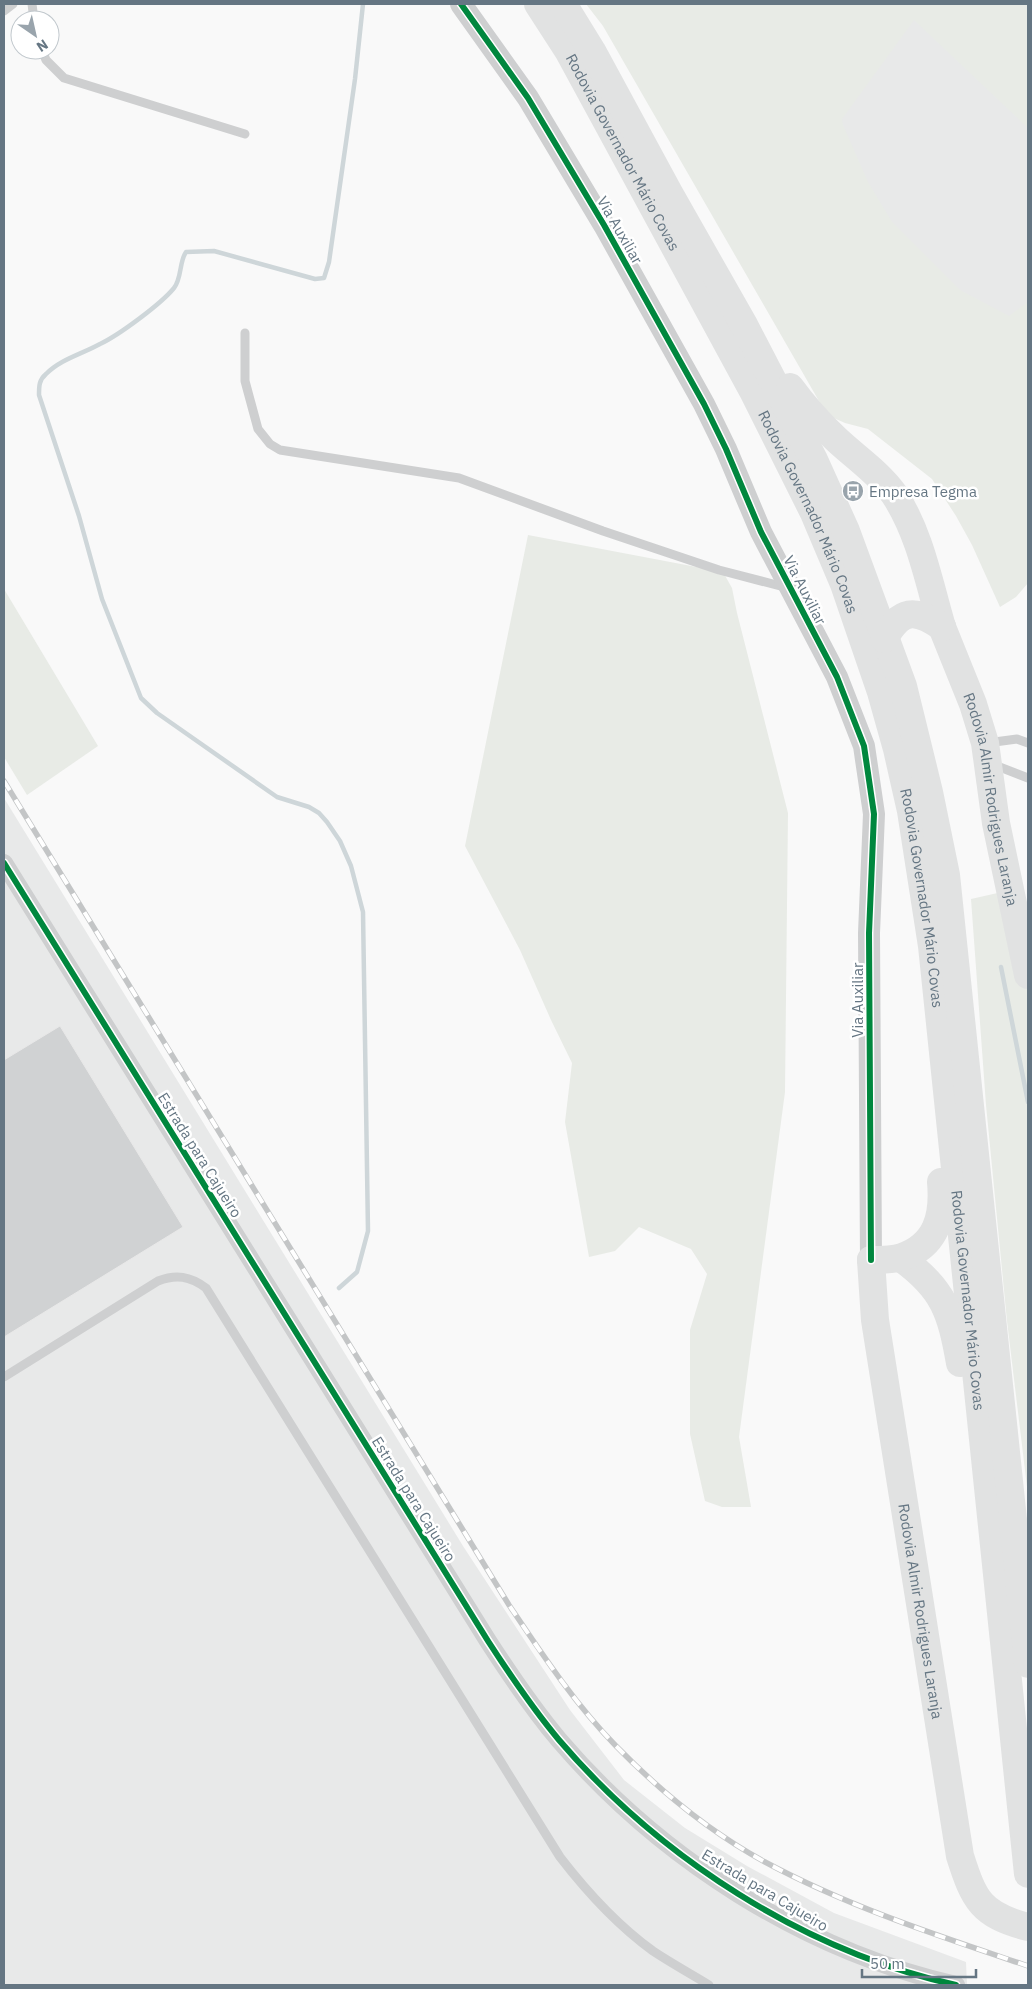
<svg xmlns="http://www.w3.org/2000/svg" width="1032" height="1989" viewBox="0 0 1032 1989" font-family="'IBM Plex Sans',sans-serif">
<style>
.built{fill:#e8e9e9}
.green{fill:#e8ebe6}
.lines{fill:none;stroke-linecap:round;stroke-linejoin:round}
.stream{stroke:#ced6d9;stroke-width:4.5}
.building{fill:#d0d2d3;stroke:#e8e8e8}
.service{stroke:#cecfd0;stroke-width:9}
.minor{stroke:#cecfd0;stroke-width:18}
.tertiary{stroke:#cecfd0;stroke-width:22}
.primary{stroke:#e1e2e2;stroke-width:28}
.motorway{stroke:#e1e2e2;stroke-width:28}
.rail-casing{stroke:#c3c5c6;stroke-width:5.5}
.rail{stroke:#fff;stroke-width:4;stroke-dasharray:11;stroke-linecap:butt}
.cycleway-casing{stroke:#fff;stroke-width:9}
.cycleway{stroke:#00873e;stroke-width:6}
.labels{text-anchor:middle;dominant-baseline:central;stroke-width:5;stroke-linejoin:round;paint-order:stroke}
.street-label{font-size:15px;fill:#657683;stroke:#fff}
.poi-label{font-size:15px;fill:#657683;stroke:#fff;text-anchor:start}
</style>
<rect width="100%" height="100%" fill="#f9f9f9"/>
<g class="built">
<path d="M915,4l113,107v215l-25,17 -116,-105 -80,-129z"/>
<path d="M4,798l459,748 107,164 54,70 61,48 62,38 87,47 132,49 1,23h-963z"/>
</g>
<g class="green">
<path d="M586,4h442v124l-114,-108 -72,99 1,6 25,57 24,40 68,68 49,26 19,-14v281l-12,14 -16,10 -28,-62 -16,-29 -24,-37 -64,-50 -23,-6 -18,-8 -224,-389z"/>
<path d="M528,535l195,37 9,16 5,25 51,200 -3,279 -46,345 12,70h-29l-17,-6 -15,-67v-104l17,-56 -16,-25 -52,-22 -24,24 -26,6 -24,-135 7,-59 -21,-43 -31,-70 -55,-104z"/>
<path d="M4,589l94,157 -71,49 -23,-38z"/>
<path d="M1002,892l26,79v524l-21,-174 -21,-216 -15,-206z"/>
</g>
<g class="lines">
<g class="stream">
<path d="M1001,967l27,135"/>
<path d="M339,1288l18,-16 11,-41 -5,-319 -12,-46 -11,-25 -13,-19 -8,-9 -10,-6 -32,-10 -120,-84 -16,-15 -39,-99 -23,-83 -40,-121c0,-9 0,-15 7,-21 15,-15 36,-20 54,-30 19,-9 61,-40 74,-56 8,-10 5,-26 12,-36l28,-1 101,28 9,-1 5,-16 26,-183 8,-75"/>
</g>
</g>
<path class="building" d="M60,1026l123,201 -179,110v-277z"/>
<g class="lines">
<g class="service">
<path d="M32,4l2,16"/>
<path d="M4,11l9,-7"/>
<path d="M42,50l4,10 18,18 181,56"/>
<path d="M245,333v48l13,48 12,15 10,6 179,28 144,53 116,39 69,18"/>
<path d="M987,743l30,-4 11,4"/>
<path d="M992,764l36,14"/>
<path d="M4,1377l154,-96c18,-7 32,-5 48,7l354,569c27,35 57,68 93,94 18,12 38,23 56,34"/>
</g>
<path class="minor" d="M4,863l484,778c22,34 45,68 71,99 101,118 245,211 397,245"/>
<path class="tertiary" d="M461,4l67,94 76,127 100,179 22,45 35,83 76,145 27,69 10,68 -5,119 2,327"/>
<g class="primary">
<path id="s1" d="M942,627l31,77 12,39 11,80 32,152"/>
<path id="s2" d="M871,1260l4,60 85,536c14,44 21,59 68,71"/>
</g>
<g class="motorway">
<path id="s3" d="M538,4l31,48 184,339 61,122 30,71 37,108 16,57 14,62 21,135 96,928"/>
<path d="M563,4l29,47 77,142 75,132 70,135 32,71 57,155 26,106 17,83 82,789"/>
<path d="M790,387c14,19 29,36 46,52 19,18 42,33 58,55 26,39 35,89 48,133"/>
<path d="M884,639c17,-30 30,-31 58,-12"/>
<path d="M901,1258c43,31 50,54 59,105"/>
<path d="M871,1260c10,0 22,0 31,-3 35,-12 42,-41 39,-75"/>
</g>
<g class="rail-casing">
<path id="rail" d="M4,781l505,824c33,49 66,99 107,141 44,45 94,86 149,116 84,45 174,74 263,104"/>
</g>
<use href="#rail" class="rail"/>
<g class="cycleway-casing">
<g id="cycleway">
<path d="M461,4l67,94 76,127 100,179 22,45 35,83 76,145 27,69 10,68 -5,119 2,327"/>
<path d="M4,863l484,778c22,34 45,68 71,99 101,118 245,211 397,245"/>
</g>
</g>
<use href="#cycleway" class="cycleway"/>
</g>
<defs>
<g id="bus-disc" transform="scale(1.125)"><circle r="9.5" fill="#99a4ac" stroke="#fff"/><path d="M-5-6H5V4H4V6H2V4H-2V6H-4V4H-5ZM-3.5-4V0h7V-4ZM-3.5 1.2v1.5H-2V1.2ZM2 1.2v1.5H3.5V1.2Z" fill="#fff"/></g>
</defs>
<g fill-rule="evenodd">
<use href="#bus-disc" x="853" y="491"/>
</g>
<g class="labels">
<g class="street-label">
<text stroke="none"><textPath href="#s3" startOffset="171">Rodovia Governador Mário Covas</textPath></text>
<text transform="translate(620 230) rotate(60)">Via Auxiliar</text>
<text stroke="none"><textPath href="#s3" startOffset="576">Rodovia Governador Mário Covas</textPath></text>
<text transform="translate(805 590) rotate(63)">Via Auxiliar</text>
<text stroke="none"><textPath href="#s1" startOffset="180">Rodovia Almir Rodrigues Laranja</textPath></text>
<text stroke="none"><textPath href="#s3" startOffset="981">Rodovia Governador Mário Covas</textPath></text>
<text transform="translate(857 1000) rotate(-90)">Via Auxiliar</text>
<text transform="translate(200 1155) rotate(58)">Estrada para Cajueiro</text>
<text stroke="none"><textPath href="#s3" startOffset="1386">Rodovia Governador Mário Covas</textPath></text>
<text transform="translate(414 1499) rotate(58)">Estrada para Cajueiro</text>
<text stroke="none"><textPath href="#s2" startOffset="355">Rodovia Almir Rodrigues Laranja</textPath></text>
<text transform="translate(765 1890) rotate(31)">Estrada para Cajueiro</text>
</g>
<g class="poi-label">
<text x="869" y="491">Empresa Tegma</text>
</g>
</g>
<rect width="1032" height="1989" fill="none" stroke="#657683" stroke-width="10"/>
<g transform="translate(35 35) rotate(146)"><circle r="24" fill="#ffffff" stroke="#c1c8cd"/>
<path d="M0-4L9 19L0 12L-9 19Z" fill="#99a4ac"/>
<text y="-8" font-size="14" font-weight="bold" text-anchor="middle" fill="#657683">N</text>
</g>
<path d="M862 1969v8h114v-8" fill="none" stroke="#657683" stroke-width="2.5"/>
<text x="870" y="1969" font-size="15" fill="#657683" stroke="#ffffff" stroke-width="4" paint-order="stroke">50 m</text>
</svg>
